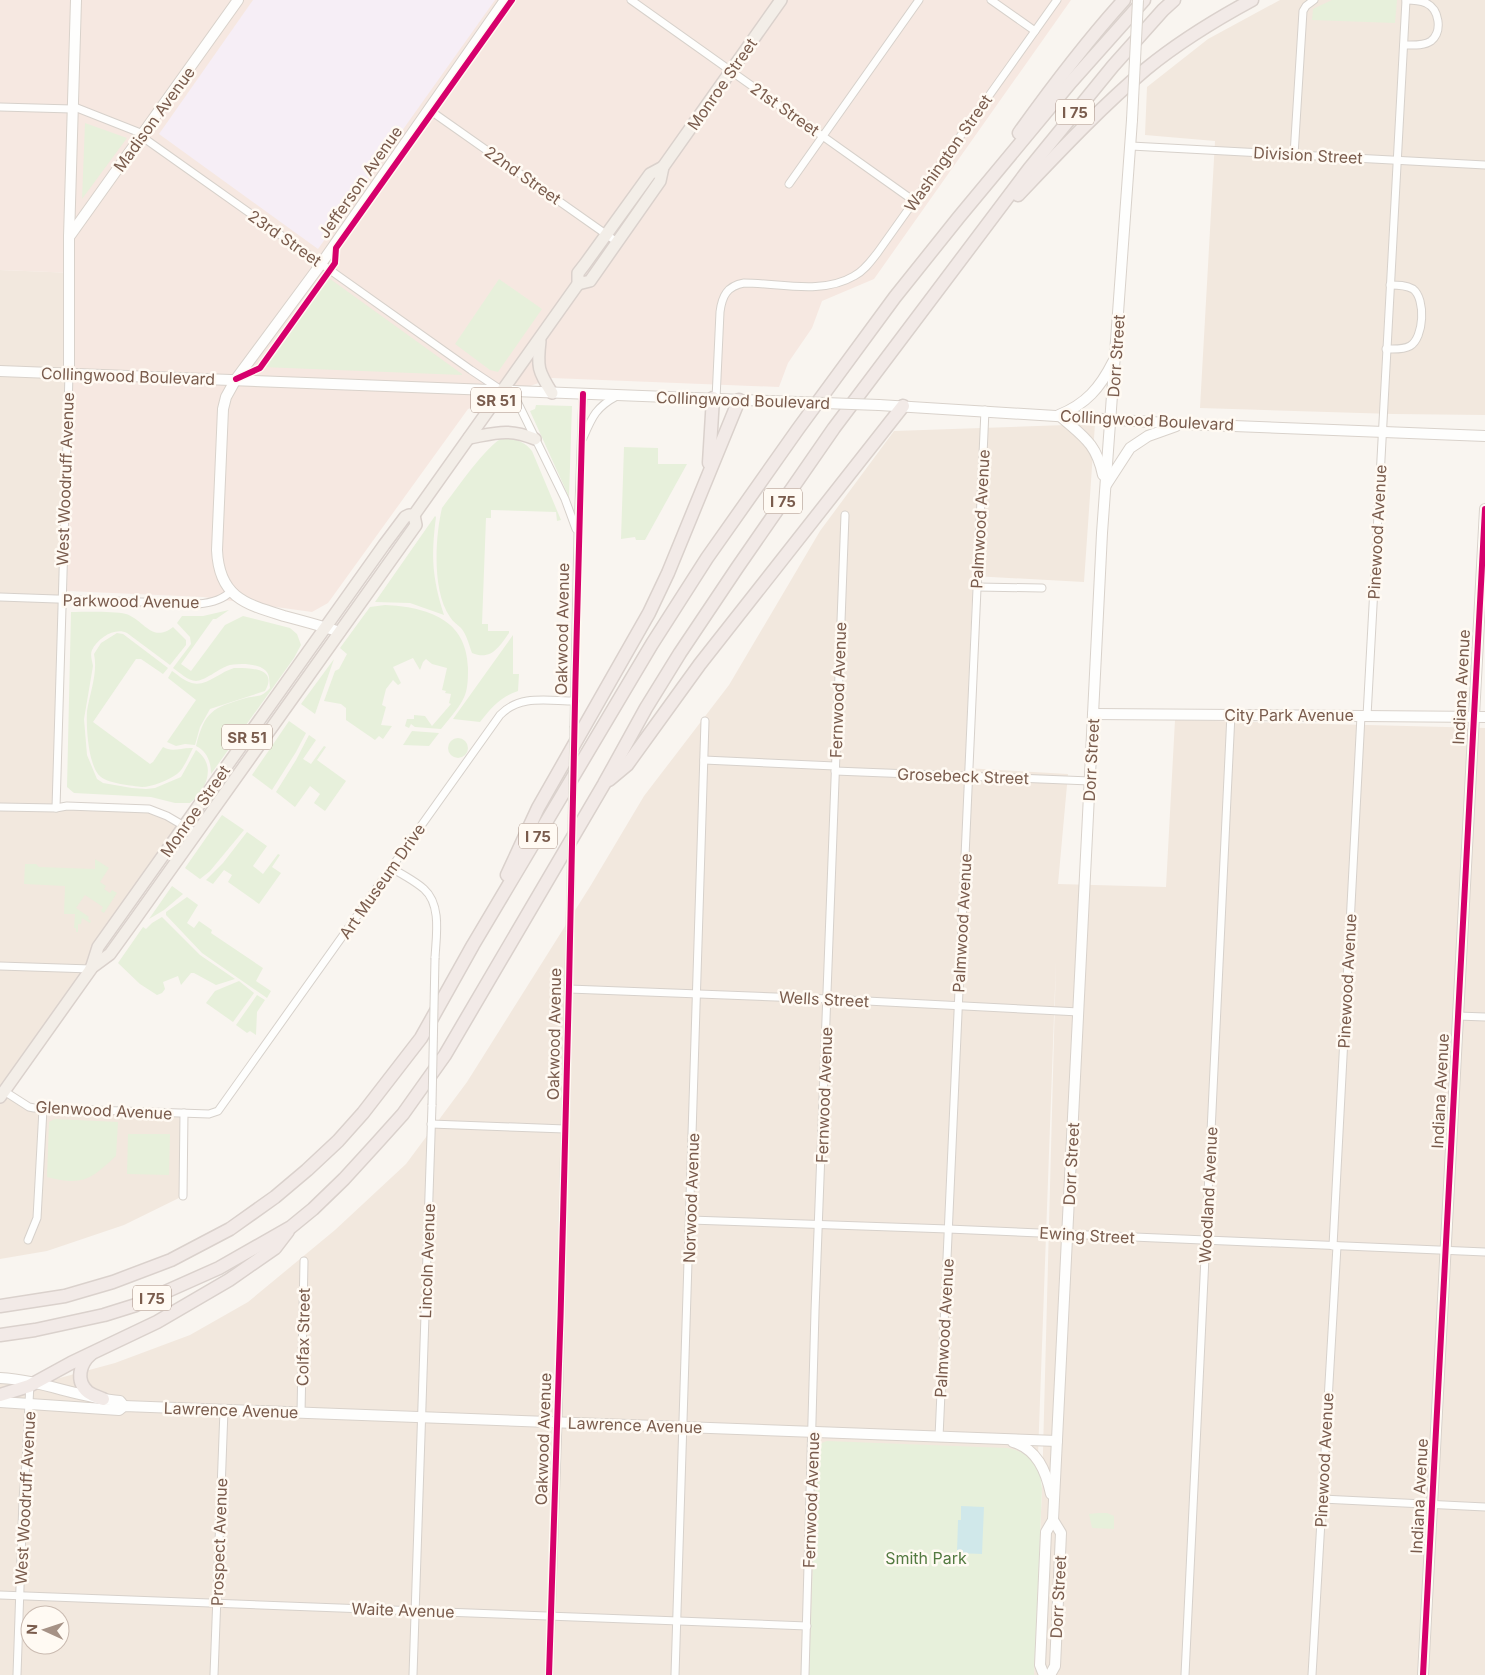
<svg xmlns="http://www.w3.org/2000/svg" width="1485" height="1675" viewBox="0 0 1485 1675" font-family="Inter,sans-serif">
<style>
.residential{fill:#f2e8de;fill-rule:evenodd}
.commercial{fill:#f6e8e1}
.education{fill:#f6eef6}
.green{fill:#e7f0db}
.water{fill:#d0e8ea}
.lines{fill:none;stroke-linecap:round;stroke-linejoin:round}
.street-casing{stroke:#d7d1cb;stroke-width:9}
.secondary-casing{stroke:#d9d2cb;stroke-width:12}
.primary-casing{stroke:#dad1cc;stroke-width:14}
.highway-casing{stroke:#dad1cc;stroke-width:15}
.street{stroke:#fefefd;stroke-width:7}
.secondary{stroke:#fefefd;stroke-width:10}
.primary{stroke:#f3eee8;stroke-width:11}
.highway{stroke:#f2eae7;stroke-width:12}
.street-bridge-casing{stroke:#d7d1cb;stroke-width:9;stroke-linecap:butt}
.secondary-bridge-casing{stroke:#d9d2cb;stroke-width:12;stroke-linecap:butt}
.street-bridge{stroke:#fefefd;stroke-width:7}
.secondary-bridge{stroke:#fefefd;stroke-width:10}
.cycleway-casing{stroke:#fffaf3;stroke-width:9}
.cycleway{stroke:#d6006c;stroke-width:6}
.labels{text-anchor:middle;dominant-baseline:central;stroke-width:5;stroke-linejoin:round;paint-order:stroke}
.shield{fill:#fffaf3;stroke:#a28b7f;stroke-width:1}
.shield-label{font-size:15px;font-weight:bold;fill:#7a5c4d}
.street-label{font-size:16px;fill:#7a5c4d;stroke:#fffaf3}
.park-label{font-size:16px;fill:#537a41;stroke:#fffaf3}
</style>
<rect width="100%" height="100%" fill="#f9f5f0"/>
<g class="residential">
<path d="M1280,0h205v415l-92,-1 -193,-6 15,-267 -70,-6 2,-48 61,-48z"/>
<path d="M0,270l75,3 -8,318 -11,214 93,4 41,20 -186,262 25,16 153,6 1,83 -59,29 -77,26 -47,8z"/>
<path d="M1095,424l-11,158 -111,-6 -8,192 103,6 -10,110 108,3 9,-167 310,8v947h-451l8,-186 14,-528 -26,714h-1030v-298l56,2 59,-16 75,-28 58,-33 87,-72 71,-66 61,-82 124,-197 53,-89 85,-111 91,-154 74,-100zM30,1615h30v30h-30z"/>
</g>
<path class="commercial" d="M0,0h1071l-197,279 -52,22 -10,27 -24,35 -9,24 -227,-9 -84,31 -140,194 -16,9 -109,-15 -136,-6 8,-318 -75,-3z"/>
<path class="education" d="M253,0h242l-177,249 -159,-115z"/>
<g class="green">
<path d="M1332,0h65l-2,23 -83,-3 1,-11z"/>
<path d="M85,123l42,15 -45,61z"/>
<path d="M326,276l136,98v1l-200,-8z"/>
<path d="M499,279l43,30 -44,63 -8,-2 -35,-26z"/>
<path d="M536,405l36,1 -3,91 -39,-86 5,-2z"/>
<path d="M504,437c12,2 21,5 28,14l29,69 -4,1 -1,-9 -65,-2v8h-5l-4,106h6v7h21v2c-10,14 -18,28 -37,20 -3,-8 -5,-18 -11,-25 -3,-3 -8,-6 -11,-11 -18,-25 -15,-80 -8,-109 14,-18 44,-63 62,-71z"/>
<path d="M624,447l34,1v16h29l-42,76h-9l-1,-3 -14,2z"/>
<path d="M435,516l1,1c-5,39 -4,60 8,98l-34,-12 -35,-1z"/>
<path d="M385,605c42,2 82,14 83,63 0,9 0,19 -3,27 -4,11 -17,25 -24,34l-26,-2 -4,-3 -2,4 -4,-2 2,-7h7v-4l11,1 7,10 19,-22 -2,-1 2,-9 -6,-1 1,-2 -4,-1 5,-22 -15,-4 -6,-5 -3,3 -3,8 -7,-12 -20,9 8,16 -3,2 -5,-5 -7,9 -4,16 4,2 -5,18 11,1 -9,13 -4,-3 -4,4 -29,-20v-12l-5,-4 -17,-3 11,-30 4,-2 8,-15 -7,-6 30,-41z"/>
<path d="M229,610l-13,9h-3l-32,45 10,7 34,-46 18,-9 47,12 7,6 4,11 -7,13 -83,116c0,-12 -4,-23 -15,-28 9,-35 16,-38 50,-48 12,-3 15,0 24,-10 -1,-7 0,-14 -5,-18 -8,-7 -29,-7 -38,-4 -8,3 -23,15 -31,15 -8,0 -17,-9 -23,-13l18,-24 -1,-7 -13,-14 5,-7h21z"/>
<path d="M71,612c14,0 42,-1 55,2 17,5 26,30 47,13l13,13v5l-16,20 -43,-32c-12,-6 -29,5 -35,17 -2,5 0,10 1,16l-9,53 3,36 10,24 6,4 29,5 14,1 9,-1 26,-11 15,-27c21,15 11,39 -6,53h-15l-24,-6 -77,-4 -7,-6z"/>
<path d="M117,633l6,1 45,34 -5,6 -22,-15h-5l-43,63 57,42 3,-2 10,-15c10,6 18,0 30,1 -4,7 -9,21 -16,26 -8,6 -25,13 -35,13 -9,-1 -35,-4 -41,-10 -13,-10 -15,-51 -14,-66 3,-19 11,-38 7,-57l7,-11z"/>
<path d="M513,635v39h6l-1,17c-18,6 -26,16 -38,31l-27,-3z"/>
<path d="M334,659l-19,55 -14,-10z"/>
<path d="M234,668c14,0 45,-1 31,23l-55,18 -10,18 -5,18 -10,-1 -9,2 -9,-4 29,-42 -28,-22 4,-7c5,3 11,9 17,11 16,7 30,-10 45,-14z"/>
<path d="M289,721l17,12 -10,19 -24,38 -20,-15z"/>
<path d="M412,731l27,2 -10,13 -26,-1z"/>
<path d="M309,735l7,5 -13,19 8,5 13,-18 2,1 -9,13 29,21 -21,30 -11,-8 6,-9 -10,-8 -15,21 -19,-15 20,-32z"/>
<circle cx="458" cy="748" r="10"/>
<path d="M222,815l22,15 -34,41 -10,8 -15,-11z"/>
<path d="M247,832l20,14 -14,20 10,8 15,-20 2,1 -8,12 9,6 -22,31 -31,-22 4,-7 -8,-5 -11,14 -7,-4 17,-17z"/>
<path d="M95,859l14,9 -9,14 6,4 -2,3 6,4 2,-3 5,3 -13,20 -3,-2 2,-4 -18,-12 -9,13 13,9 -1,2 3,2 -1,2 -8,-5 -1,6h-3v8h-2v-4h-2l1,-14h-11l1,-28 -41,-2 1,-20h11l3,3 56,2z"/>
<path d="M172,886l11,8 -19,16 -15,9z"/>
<path d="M187,897l11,8 -11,18 7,5 5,-7 13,9 -1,3 52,35 -7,13 15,10 -4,7 -65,-45 -36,-38v-3z"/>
<path d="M162,917l38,38 35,24 -19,6 -22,-12h-3l-10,12 -3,-9 -15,6 2,7 -3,4 -5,2 -17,-11 -22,-21 25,-36 3,2 6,-6z"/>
<path d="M239,981l15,12 -21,29 -27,-19 9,-12z"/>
<path d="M257,995l8,5 -8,12 -1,23 -6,-4 -3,2 -11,-8z"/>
<path d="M55,1119l63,3 -2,34c-26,24 -33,30 -69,21l2,-55z"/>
<path d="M128,1134h42l-1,41 -42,-1z"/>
<path d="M827,1441l180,7c22,3 34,19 35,41l-8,186h-225l8,-224 2,-7z"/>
<path d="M1098,1513h9l7,3v13l-22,-1 -3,-14z"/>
</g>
<path class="water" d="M961,1506l23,1 -2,47 -25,-1 1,-33h3z"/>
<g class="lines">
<g class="street-casing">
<g id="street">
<path d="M631,0l283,201"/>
<path d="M991,0l44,31"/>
<path d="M1404,45c8,0 20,1 27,-4 12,-10 8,-32 -5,-38 -7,-3 -14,-3 -20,-3"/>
<path d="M72,106l71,28"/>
<path d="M0,107l72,2"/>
<path d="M428,109l189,133"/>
<path d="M141,136l330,234 30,20"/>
<path d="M1131,146l354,19"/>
<path d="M1294,155l9,-144 3,-5 8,-6"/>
<path d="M789,184l130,-184"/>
<path d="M1386,349c8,0 17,1 24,-3 14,-8 16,-47 3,-57 -7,-4 -15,-4 -23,-4"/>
<path d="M512,391l53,108 11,30"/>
<path d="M716,399l4,-87c2,-16 7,-26 24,-29 35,0 78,12 110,-7 10,-5 17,-15 24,-24l179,-252"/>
<path d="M583,438c9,-21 13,-31 34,-42"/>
<path d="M977,587l65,1"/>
<path d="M0,597l198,7c12,-1 25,-4 33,-13"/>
<path d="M1367,716l39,-716"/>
<path d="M574,726l4,-193 5,-139"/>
<path d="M704,760l131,6"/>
<path d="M835,771l255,10"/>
<path d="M0,807l56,1 11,-2 82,3 18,7 29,17"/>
<path d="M56,808l13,-434"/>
<path d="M391,868c11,6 24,13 33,21 18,16 12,48 11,69"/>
<path d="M0,966l91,3"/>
<path d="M569,989l259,10 251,13"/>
<path d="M1458,1016l27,1"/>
<path d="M4,1091l25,16 5,1 175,6 9,-3 282,-396c20,-21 48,-14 75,-14"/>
<path d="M431,1124l134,5"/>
<path d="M183,1196l1,-83"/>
<path d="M690,1220l258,9 537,23"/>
<path d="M28,1240l9,-22 6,-109"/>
<path d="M1333,1246l28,-530"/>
<path d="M301,1413l3,-152"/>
<path d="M939,1437l46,-1027"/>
<path d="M1322,1499l163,8"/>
<path d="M0,1595l807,31"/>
<path d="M17,1675l6,-176 3,-36 4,-80"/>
<path d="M214,1675l10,-265"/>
<path d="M413,1675l19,-570"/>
<path d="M549,1675l9,-253 12,-490"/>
<path d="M675,1675l30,-954"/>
<path d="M805,1675l10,-364 30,-796"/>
<path d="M1185,1675l46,-961"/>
<path d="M1312,1675l25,-429"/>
</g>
</g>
<g class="secondary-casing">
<g id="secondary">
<path d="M69,237l169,-237"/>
<path d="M0,371l797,31"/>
<path d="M69,374v-137l7,-237"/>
<path d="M879,405l304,19 302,12"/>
<path d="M1103,475c-7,-33 -21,-39 -44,-60 27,-11 41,-27 54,-53"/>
<path d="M1106,485l24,-37 18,-12 28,-10"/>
<path d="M340,632c-18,-6 -37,-11 -56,-16 -39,-12 -65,-19 -67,-66l6,-141 3,-12 10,-18 85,-115 184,-264"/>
<path d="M1093,714l392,3"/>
<path d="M0,1378c41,2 79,20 120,23l4,5"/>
<path d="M0,1402l119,8 5,-4 933,35"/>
<path d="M1013,1442c24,7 33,29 38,52"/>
<path d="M1044,1675l-4,-10 6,-133 7,-12 49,-987 30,-413"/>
<path d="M1050,1675l5,-9 6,-133 -8,-13"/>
<path d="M1423,1675l62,-1166"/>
</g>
</g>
<g class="primary-casing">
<g id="primary">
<path d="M578,284l12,-3 70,-100 3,-14 118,-167"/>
<path d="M540,341c-3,26 -2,30 12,52"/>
<path d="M469,438c27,-5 39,-10 66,1"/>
<path d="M414,515l164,-231v-11l7,-9 65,-90 13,-7"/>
<path d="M91,968l19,-14 26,-36 280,-393 -2,-10"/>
<path d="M0,1097l91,-128 7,-22 286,-402 21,-28 4,-2h5"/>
</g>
</g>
<g class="highway-casing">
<g id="highway">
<path d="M1019,133c33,-46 67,-91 105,-133"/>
<path d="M1018,195c41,-43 82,-87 128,-126 33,-27 69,-49 106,-69"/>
<path d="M709,463l4,-65"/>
<path d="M609,780l18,-15 73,-101 203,-258"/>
<path d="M507,875l31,-67 111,-195 19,-40 71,-173"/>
<path d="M0,1306l65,-10 48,-14 58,-22 59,-31 45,-32 32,-27 31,-29 25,-28 58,-75 52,-93 179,-301 55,-86 91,-129 97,-132 64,-80 112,-135 73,-82"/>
<path d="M0,1335l35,-5 69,-15 32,-10 83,-37 72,-41 22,-18 31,-30 32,-35 27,-30 42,-59 159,-271 42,-76 34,-55 57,-85 97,-140 195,-259 84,-103 50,-56 11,-10"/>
<path d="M91,1354c-11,9 -16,27 -3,38 4,3 10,5 15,7"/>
<path d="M0,1395l29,-9 42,-23 86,-41 72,-42 46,-32 13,-17"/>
</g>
</g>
<use href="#street" class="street"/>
<use href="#secondary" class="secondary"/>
<use href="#primary" class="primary"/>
<use href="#highway" class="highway"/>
<g class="street-bridge-casing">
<g id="street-bridge">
<path d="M570,932l4,-206"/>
<path d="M432,1105l3,-147"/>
</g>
</g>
<g class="secondary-bridge-casing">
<g id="secondary-bridge">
<path d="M1132,120l6,-120"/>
<path d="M797,402l82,3"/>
</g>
</g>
<use href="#street-bridge" class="street-bridge"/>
<use href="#secondary-bridge" class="secondary-bridge"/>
<g class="cycleway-casing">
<g id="cycleway">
<path d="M236,379l24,-11 75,-105 1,-15 176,-248"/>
<path d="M549,1675c8,-230 15,-459 20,-689 4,-197 8,-395 14,-592"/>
<path d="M1423,1675l62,-1166"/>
</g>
</g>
<use href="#cycleway" class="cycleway"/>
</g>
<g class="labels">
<g class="shield">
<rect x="1056" y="99.5" width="38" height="25" rx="4"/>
<rect x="471" y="387.5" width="50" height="25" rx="4"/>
<rect x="764" y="488.5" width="38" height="25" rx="4"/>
<rect x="222" y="724.5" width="50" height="25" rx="4"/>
<rect x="519" y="823.5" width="38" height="25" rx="4"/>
<rect x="133" y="1285.5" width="38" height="25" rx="4"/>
</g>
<g class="shield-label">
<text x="1075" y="112">I 75</text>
<text x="496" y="400">SR 51</text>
<text x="783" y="501">I 75</text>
<text x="247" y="737">SR 51</text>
<text x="538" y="836">I 75</text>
<text x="152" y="1298">I 75</text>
</g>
<g class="street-label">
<text transform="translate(722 84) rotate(-55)">Monroe Street</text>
<text transform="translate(785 109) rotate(35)">21st Street</text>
<text transform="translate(154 119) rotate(-54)">Madison Avenue</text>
<text transform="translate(948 153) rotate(-55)">Washington Street</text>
<text transform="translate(1308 155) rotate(3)">Division Street</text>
<text transform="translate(523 175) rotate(35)">22nd Street</text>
<text transform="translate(360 182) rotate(-55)">Jefferson Avenue</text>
<text transform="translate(285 238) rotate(35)">23rd Street</text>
<text transform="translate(1116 356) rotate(-86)">Dorr Street</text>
<text transform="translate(128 376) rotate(2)">Collingwood Boulevard</text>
<text transform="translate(743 400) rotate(2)">Collingwood Boulevard</text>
<text transform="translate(1147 420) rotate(3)">Collingwood Boulevard</text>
<text transform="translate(65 479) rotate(-88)">West Woodruff Avenue</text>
<text transform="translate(980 519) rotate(-87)">Palmwood Avenue</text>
<text transform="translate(1377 532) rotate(-87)">Pinewood Avenue</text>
<text transform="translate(131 601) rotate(1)">Parkwood Avenue</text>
<text transform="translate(562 629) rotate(-89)">Oakwood Avenue</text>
<text transform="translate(1461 687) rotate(-87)">Indiana Avenue</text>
<text transform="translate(838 690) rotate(-88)">Fernwood Avenue</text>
<text x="1289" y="715">City Park Avenue</text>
<text transform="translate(1091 760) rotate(-87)">Dorr Street</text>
<text transform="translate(963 776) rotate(2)">Grosebeck Street</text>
<text transform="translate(195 811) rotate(-55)">Monroe Street</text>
<text transform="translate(382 881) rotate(-55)">Art Museum Drive</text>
<text transform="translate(962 923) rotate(-87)">Palmwood Avenue</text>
<text transform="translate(1347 981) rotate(-87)">Pinewood Avenue</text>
<text transform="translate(824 999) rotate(3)">Wells Street</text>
<text transform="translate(554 1034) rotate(-89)">Oakwood Avenue</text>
<text transform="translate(1440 1091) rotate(-87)">Indiana Avenue</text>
<text transform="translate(824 1095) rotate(-88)">Fernwood Avenue</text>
<text transform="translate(104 1110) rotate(3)">Glenwood Avenue</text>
<text transform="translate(1071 1164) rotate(-87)">Dorr Street</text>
<text transform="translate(1208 1195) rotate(-87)">Woodland Avenue</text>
<text transform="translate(691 1198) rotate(-88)">Norwood Avenue</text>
<text transform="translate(1087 1235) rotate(3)">Ewing Street</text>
<text transform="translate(427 1261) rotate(-88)">Lincoln Avenue</text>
<text transform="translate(944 1328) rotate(-87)">Palmwood Avenue</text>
<text transform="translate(303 1337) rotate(-89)">Colfax Street</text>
<text transform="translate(231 1410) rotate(2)">Lawrence Avenue</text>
<text transform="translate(635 1425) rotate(2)">Lawrence Avenue</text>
<text transform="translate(543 1439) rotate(-88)">Oakwood Avenue</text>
<text transform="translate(1324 1460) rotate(-87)">Pinewood Avenue</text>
<text transform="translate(1419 1496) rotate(-87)">Indiana Avenue</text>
<text transform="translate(25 1498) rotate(-87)">West Woodruff Avenue</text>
<text transform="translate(811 1500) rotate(-88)">Fernwood Avenue</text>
<text transform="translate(219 1542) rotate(-88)">Prospect Avenue</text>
<text transform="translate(1058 1597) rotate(-87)">Dorr Street</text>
<text transform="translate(403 1610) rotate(2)">Waite Avenue</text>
</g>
<g class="park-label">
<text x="926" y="1558">Smith Park</text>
</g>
</g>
<g transform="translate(45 1630) rotate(273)"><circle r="24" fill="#fffaf3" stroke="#cabbb1"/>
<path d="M0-4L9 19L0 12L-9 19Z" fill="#a69286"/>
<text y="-8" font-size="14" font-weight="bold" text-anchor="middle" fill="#7a5c4d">N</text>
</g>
</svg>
